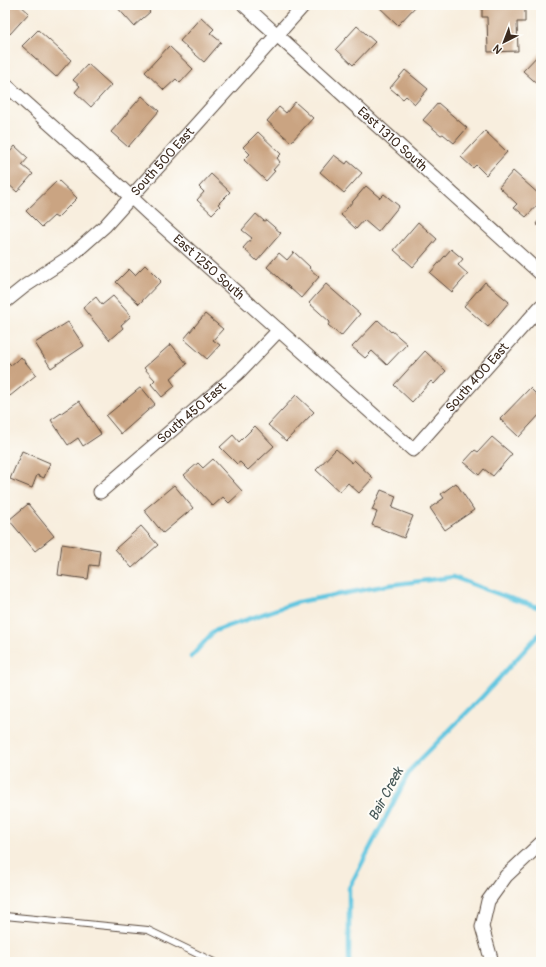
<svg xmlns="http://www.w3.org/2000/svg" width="546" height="967" viewBox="0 0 546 967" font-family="Pangolin,sans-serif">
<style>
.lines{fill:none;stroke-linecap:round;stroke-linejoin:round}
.stream{stroke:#62c6e0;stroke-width:4.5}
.building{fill:#caa482}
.lane-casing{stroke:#57473b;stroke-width:8}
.street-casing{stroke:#57473b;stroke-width:15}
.lane{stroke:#fff;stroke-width:6}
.street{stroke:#fff;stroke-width:13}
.labels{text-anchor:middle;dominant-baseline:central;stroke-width:4;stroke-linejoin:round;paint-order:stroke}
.street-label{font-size:13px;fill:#3b2a1e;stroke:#fdfcf7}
.water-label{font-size:14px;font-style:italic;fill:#475958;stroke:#fdfcf7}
</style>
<rect width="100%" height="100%" fill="#fdfcf7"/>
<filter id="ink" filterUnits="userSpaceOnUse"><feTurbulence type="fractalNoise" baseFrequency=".025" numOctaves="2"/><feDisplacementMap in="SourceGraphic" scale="8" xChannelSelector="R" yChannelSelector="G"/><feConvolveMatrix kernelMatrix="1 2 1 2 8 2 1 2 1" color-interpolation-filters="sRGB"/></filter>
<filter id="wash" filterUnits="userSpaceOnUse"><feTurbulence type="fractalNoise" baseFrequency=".012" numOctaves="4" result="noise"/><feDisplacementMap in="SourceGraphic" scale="16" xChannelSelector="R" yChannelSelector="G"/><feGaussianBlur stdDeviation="0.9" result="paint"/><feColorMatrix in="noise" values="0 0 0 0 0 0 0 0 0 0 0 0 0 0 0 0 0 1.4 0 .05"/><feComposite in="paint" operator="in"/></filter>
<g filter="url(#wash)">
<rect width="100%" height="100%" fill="#f8eede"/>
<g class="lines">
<g class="stream">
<path d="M191,657l23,-26 84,-29 91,-17 64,-8 56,21 32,10"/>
<path d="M349,962v-74l62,-119 71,-72 59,-65"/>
</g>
</g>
<g id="blocks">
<g class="building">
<path d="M5,5h15l9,8 -19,21 -5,-5z"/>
<path d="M115,5h29l6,7 -16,14z"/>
<path d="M377,5h40l-19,20z"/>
<path d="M482,5h43v17h-8l1,29 -30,1 -1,-35h-5z"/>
<path d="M201,17l13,12 -4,4 11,9 -17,20 -24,-21z"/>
<path d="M357,26l18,16 -22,23 -17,-16z"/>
<path d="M38,30l33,30 -15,17 -34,-31z"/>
<path d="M169,46l24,23 -13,14 -4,-4 -12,11 -19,-18z"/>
<path d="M541,52v35l-18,-16z"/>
<path d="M88,64l23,21 -20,22 -16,-15 5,-6 -7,-6z"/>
<path d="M405,70l23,19 -13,15 -9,-8 -3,3 -13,-11z"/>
<path d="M142,96l17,15 -31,36 -17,-15z"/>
<path d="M295,102l18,16 -22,24 -24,-21 12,-14 7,6z"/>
<path d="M438,103l29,25 -13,15 -11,-9 -2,1 -18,-15z"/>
<path d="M485,131l22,21 -21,23 -10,-10 -3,3 -12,-11z"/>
<path d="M258,132l23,22 -4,4 3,4 -7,8 2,1 -9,10 -22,-21 6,-6 -7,-7z"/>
<path d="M15,146l13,12 -6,7 11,9 -16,18 -12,-11v-23z"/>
<path d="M334,155l12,9 2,-3 14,12 -18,20 -24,-21z"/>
<path d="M513,171l28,25v5l-15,16 -12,-10 3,-3 -18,-17z"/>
<path d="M211,174l19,18 -12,12 2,2 -8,8 -15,-14 7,-8 -5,-5z"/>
<path d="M58,180l19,18 -20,20 -3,-2 -12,11 -16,-16z"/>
<path d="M366,186l14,12 4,-4 15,12 -21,26 -14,-12 -8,9 -15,-14z"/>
<path d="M256,214l8,7 2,-1 15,13 -24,28 -14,-13 9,-10 -10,-8z"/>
<path d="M541,217v11l-5,-4z"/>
<path d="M418,222l19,17 -24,28 -19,-17z"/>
<path d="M451,249l12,10 -5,6 10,9 -16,18 -22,-19z"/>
<path d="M294,252l16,15 -1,1 10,9 -18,21 -34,-31 12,-14 8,7z"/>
<path d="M145,265l16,16 -22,23 -23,-22 13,-13 6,6z"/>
<path d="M485,282l24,20 -21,25 -24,-21z"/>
<path d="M326,284l34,30 -19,22 -13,-11 2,-3 -21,-19z"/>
<path d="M113,296l18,20 -10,9 2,3 -14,12 -26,-32 13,-11 6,8z"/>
<path d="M205,314l18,15 -10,11 7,5 -13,14 -23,-20z"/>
<path d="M378,320l13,12 1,-1 15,13 -20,21 -15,-14 -7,7 -13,-11z"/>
<path d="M68,322l16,24 -33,22 -16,-25z"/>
<path d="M171,344l16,20 -17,15 5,7 -13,11 -11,-13 4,-4 -11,-12z"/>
<path d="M425,351l21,20 -12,13 -3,-3 -19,21 -18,-17z"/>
<path d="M21,357l15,18 -26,21 -5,-6v-26l3,-2 3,3z"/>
<path d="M141,387l14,17 -34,30 -15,-18z"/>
<path d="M530,388l11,11v14l-22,24 -19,-18z"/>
<path d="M296,395l18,17 -28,29 -18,-16z"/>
<path d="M79,401l22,33 -18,12 -5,-8 -10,7 -17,-25z"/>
<path d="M255,426l19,20 -26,24 -8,-8 -3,2 -17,-17 13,-12 6,7z"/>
<path d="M492,437l20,17 -19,22 -9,-7 -5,6 -15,-13 11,-12 3,2z"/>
<path d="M336,449l16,14 2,-3 19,18 -14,15 -11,-10 -8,9 -24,-22z"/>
<path d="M22,451l28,12 -6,15 -7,-3 -5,13 -22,-9z"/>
<path d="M213,459l29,32 -13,12 -6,-6 -10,9 -29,-31 14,-12 5,5z"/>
<path d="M456,483l18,27 -29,20 -15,-22 14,-10 -3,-4z"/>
<path d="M174,485l19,23 -30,25 -19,-23z"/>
<path d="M381,490l15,6 -4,12 21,8 -9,22 -32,-13 5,-13 -5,-2z"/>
<path d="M28,504l26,32 -19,15 -26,-31z"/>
<path d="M141,526l17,19 -26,23 -17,-19z"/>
<path d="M62,544l38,6 -2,16 -8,-1 -2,14 -30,-4z"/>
</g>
</g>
</g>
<g filter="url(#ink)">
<use href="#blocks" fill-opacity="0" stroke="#57473b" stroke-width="1"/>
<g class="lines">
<g class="lane-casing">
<path id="lane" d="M5,916l143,14 66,32"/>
</g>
<g class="street-casing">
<g id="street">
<path id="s1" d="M244,5l297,269"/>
<path id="s2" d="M5,84l113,101 32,30 263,235 128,-144"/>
<path id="s3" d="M5,302l20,-16 46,-30 34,-30 199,-221"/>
<path id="s4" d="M100,492l138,-119 41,-43"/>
<path d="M492,962l-10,-35 6,-26 18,-25 35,-33"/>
</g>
</g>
<use href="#lane" class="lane"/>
<use href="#street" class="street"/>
</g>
</g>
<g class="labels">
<g class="street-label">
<text stroke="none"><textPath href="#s1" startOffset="200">East 1310 South</textPath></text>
<text stroke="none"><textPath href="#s3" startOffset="212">South 500 East</textPath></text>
<text stroke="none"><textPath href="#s2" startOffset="274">East 1250 South</textPath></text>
<text stroke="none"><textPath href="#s2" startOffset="645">South 400 East</textPath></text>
<text stroke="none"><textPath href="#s4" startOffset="121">South 450 East</textPath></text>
</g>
<g class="water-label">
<text transform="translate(386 794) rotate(-62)">Bair Creek</text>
</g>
</g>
<rect width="546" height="967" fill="none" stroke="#fdfcf7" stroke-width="20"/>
<g transform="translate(504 42) rotate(222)" stroke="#fdfcf7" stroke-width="3" paint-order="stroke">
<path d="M0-3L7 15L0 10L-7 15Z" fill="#3b2a1e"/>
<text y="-6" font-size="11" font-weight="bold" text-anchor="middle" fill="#3b2a1e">N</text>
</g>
</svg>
